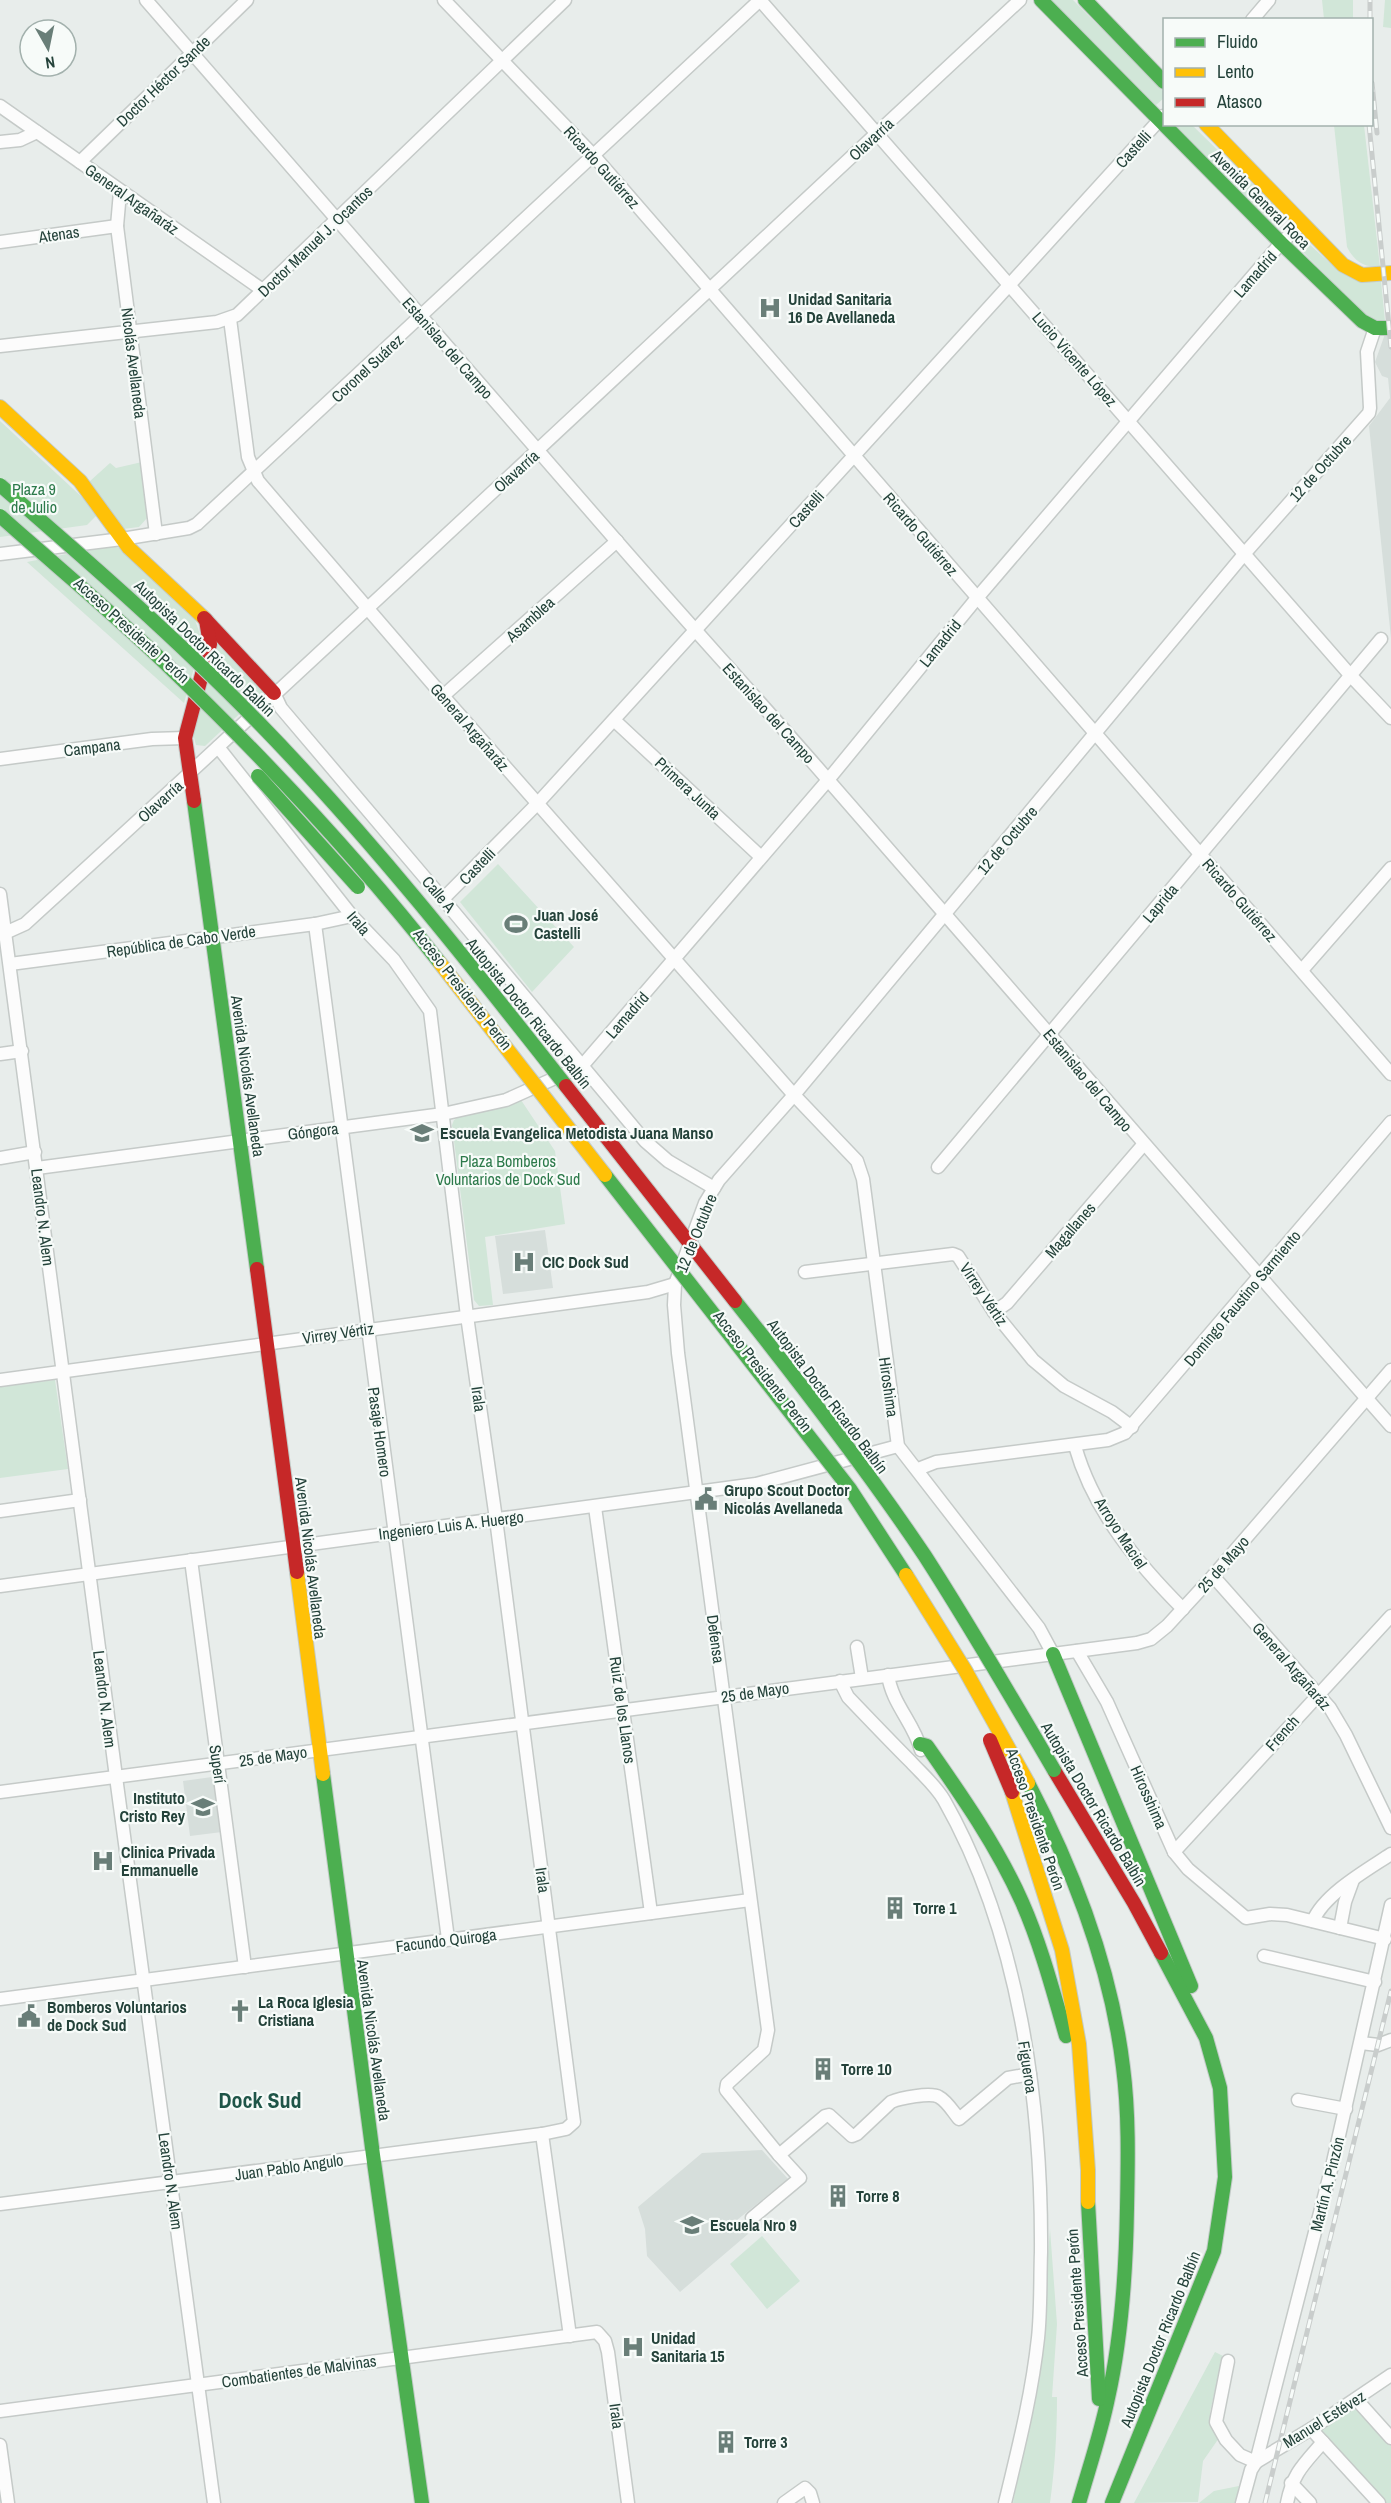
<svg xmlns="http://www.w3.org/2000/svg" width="1391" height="2503" viewBox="0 0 1391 2503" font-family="'Archivo Narrow',sans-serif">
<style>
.built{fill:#d6dedb}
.green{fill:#d1e6d8}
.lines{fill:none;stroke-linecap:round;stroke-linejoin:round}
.street-casing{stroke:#c5cac8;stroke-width:15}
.fast-casing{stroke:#c3cbc8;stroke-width:16}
.slow-casing{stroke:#c3cbc8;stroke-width:16}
.jam-casing{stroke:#c3cbc8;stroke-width:16}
.street{stroke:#fcfcfc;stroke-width:12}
.fast{stroke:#4caf50;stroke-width:14}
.slow{stroke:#ffc107;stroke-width:14}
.jam{stroke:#c62828;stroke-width:14}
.rail-casing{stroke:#c9cdcc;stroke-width:5}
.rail{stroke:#f7fbf9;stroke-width:3;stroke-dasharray:9;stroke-linecap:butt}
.fast-bridge-casing{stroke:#c3ccc9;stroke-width:16;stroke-linecap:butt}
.slow-bridge-casing{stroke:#c3ccc9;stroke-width:16;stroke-linecap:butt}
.jam-bridge-casing{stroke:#c3ccc9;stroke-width:16;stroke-linecap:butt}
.fast-bridge{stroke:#4caf50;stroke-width:14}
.slow-bridge{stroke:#ffc107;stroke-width:14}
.jam-bridge{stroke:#c62828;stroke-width:14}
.labels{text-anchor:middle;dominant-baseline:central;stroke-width:4.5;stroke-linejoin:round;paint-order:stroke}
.street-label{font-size:16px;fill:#24423a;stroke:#f7fbf9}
.poi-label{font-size:16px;font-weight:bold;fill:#24423a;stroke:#f7fbf9;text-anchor:start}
.park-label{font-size:16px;fill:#2d7a4b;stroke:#f7fbf9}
.district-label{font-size:22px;font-weight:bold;fill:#1f5548;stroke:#f7fbf9}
</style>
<rect width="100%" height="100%" fill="#e8edeb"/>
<g class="built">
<path d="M1385,334l6,1v303l-22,-212 21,-28 -2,-20 -6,-2 -7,-14z"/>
<path d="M545,1230l8,58 -50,6 -8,-58z"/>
<path d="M212,1777l4,4 6,51 -32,4 -7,-55z"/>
<path d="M762,2150l26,29 -51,41 11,14 -68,58 -33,-36 -2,-27 -7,-22 64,-54z"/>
</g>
<g class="green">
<path d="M1051,0h22l91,92v6l-8,7z"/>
<path d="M1322,0h31v19h-29z"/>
<path d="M1385,0h6v28l-8,-1z"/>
<path d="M1175,125h17l94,92 -10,9z"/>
<path d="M1334,125h30l16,142c-17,0 -25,-5 -33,-20z"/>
<path d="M1306,244l4,1c22,19 40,42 71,36l4,40 -16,-1 -66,-68z"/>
<path d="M0,421l99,92 -12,12 -87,12z"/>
<path d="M142,462l5,56 -8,9 -16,2 -34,-47 21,-19 6,5z"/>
<path d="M106,546l18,2 71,72 7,20 -18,63 -157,-141z"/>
<path d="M214,641l49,51 -58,54 -9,-1 -4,-15z"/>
<path d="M498,864l76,83 -42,45 -72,-90z"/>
<path d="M521,1100l34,51 10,73 -80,13 8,68 -14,1 -5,-6 -22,-175 2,-5 7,-5z"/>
<path d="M55,1380l13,89 -68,9v-91z"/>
<path d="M1050,2229l7,95 -5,73h5c0,36 -2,70 -7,106h-37l27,-144z"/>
<path d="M762,2236l38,45 -33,28 -37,-45z"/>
<path d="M1215,2352l8,4 -13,56 2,16 7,10 -16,23 -5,41 -64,1z"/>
<path d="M1355,2407l36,38v58h-5l-67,-72z"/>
<path d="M1239,2486l-4,17h-36l15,-12z"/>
</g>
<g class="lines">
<g class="street-casing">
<g id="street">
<path d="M146,0c156,179 312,359 468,538 71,82 144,161 215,243 186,215 373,431 562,645"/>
<path d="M444,0l150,156 797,918"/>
<path d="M760,0l591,676 40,42"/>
<path d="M1252,20l17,-20"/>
<path d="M0,106l264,185"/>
<path d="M0,142l20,-2 17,-8"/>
<path d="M80,162l167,-162"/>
<path d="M120,192l-3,34 39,308"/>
<path d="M0,242l117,-16"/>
<path d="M230,319l18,138 10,24 185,215 351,399 63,66 6,18 35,267 141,182 14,26"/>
<path d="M0,346l217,-24 20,-7 328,-315"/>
<path d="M0,554l122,-15 67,-11 8,-4 563,-524"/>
<path d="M274,693l7,15 162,191 202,242 23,20 46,27"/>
<path d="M443,696l174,-155"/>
<path d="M614,720l147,137"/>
<path d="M0,759l152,-20 33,-1"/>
<path d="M0,894l116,883 98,726"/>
<path d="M443,899l94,-95 626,-688"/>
<path d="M315,924l133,1015"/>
<path d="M5,933l20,-9c335,-305 663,-616 995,-924"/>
<path d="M10,964l305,-40 37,-8"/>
<path d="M1302,970l89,-102"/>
<path d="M0,1054l22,-3"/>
<path d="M0,1158l35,-6"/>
<path d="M938,1167l443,-528"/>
<path d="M37,1168l406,-54 63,-14 76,-34 246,-286 149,-182 304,-355 21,-19"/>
<path d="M805,1272l148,-18 5,2 36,56 39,48 31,26 48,26 20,15"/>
<path d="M994,1312l13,-9 136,-158"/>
<path d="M0,1380l648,-88 27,-8"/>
<path d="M1075,1446c18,64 62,117 108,163"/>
<path d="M918,1469l18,-7 172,-22 17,-7 266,-311"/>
<path d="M595,1507l56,406"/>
<path d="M0,1511l80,-11"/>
<path d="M191,1560l54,407"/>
<path d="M1213,1576l117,132 16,27 45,93"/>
<path d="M0,1586l756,-102 142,-38"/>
<path d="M857,1647l5,31"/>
<path d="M1077,1651l30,51 67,150 14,17 58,49 24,-4 17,1 98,24"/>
<path d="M888,1675c4,29 26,48 33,75"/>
<path d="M840,1681l8,16c21,22 42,44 63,65 11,12 25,24 33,38 75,132 98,302 97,452 -1,29 0,58 -3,86 -6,56 -20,111 -33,165"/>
<path d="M0,1792l1137,-149 14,-4 16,-13 46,-50 178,-206"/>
<path d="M1174,1852l217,-236"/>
<path d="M1313,1921c11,-27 54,-51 78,-67"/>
<path d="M1340,1928l5,-26 8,-22"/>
<path d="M1264,1956l111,26"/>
<path d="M0,1999l750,-99"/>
<path d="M1361,2043l17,2 13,-5"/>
<path d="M1030,2074l-22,4 -49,41c-5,-6 -12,-18 -20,-22 -8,-5 -39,1 -48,5l-34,32 -5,2 -23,-21 -4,1 -46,39 -53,-65 1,-6 37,-34 4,-20 -90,-677 -4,-48 1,-21 30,-81 14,-23 75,-85 451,-542 124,-140 1,-5 -3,-56 8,-24"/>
<path d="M1298,2100l48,9"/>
<path d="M542,2134l28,202"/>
<path d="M0,2204l542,-70 24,-5 8,-7 -78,-603 -29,-203 -37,-305 -36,-51 -42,-44 -134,-169"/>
<path d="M752,2218l48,-40 -21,-23"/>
<path d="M1228,2361l-12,61 10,18 14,15 16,7"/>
<path d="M1356,2399l35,39"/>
<path d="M0,2411l597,-79 8,9 3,11 20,151"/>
<path d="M1311,2429l68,74"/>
<path d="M0,2445l8,58"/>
<path d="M1256,2462l55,-33 80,-54"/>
<path d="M1291,2483l19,20"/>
<path d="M784,2503l21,-15 5,5 3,10"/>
<path d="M1242,2503l9,-33 5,-8 77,-300 58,-257"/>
<path d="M1287,2503c6,-30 16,-38 36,-61"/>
</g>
</g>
<g class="fast-casing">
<g id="fast">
<path d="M1041,0l240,243 81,78 13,7h16"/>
<path d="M1085,0l79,82"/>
<path d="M194,801l63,468"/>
<path d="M1053,1654l138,332"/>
<path d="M920,1744l7,2c35,50 70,100 95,156 19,43 31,89 44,134"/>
<path d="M323,1774l50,381 49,348"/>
<path d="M1028,1783c46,88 83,184 95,284 6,46 5,94 4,141 -1,63 -5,128 -19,190 -7,35 -19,70 -29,105"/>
<path d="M1088,2202l11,197"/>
<path d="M1112,2503l102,-252 11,-74 -5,-89 -14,-50 -45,-85"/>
</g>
</g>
<g class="slow-casing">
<g id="slow">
<path d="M1206,124l137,141 19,10 29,-2"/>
<path d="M0,407l80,74 49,67 75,70"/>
<path d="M297,1572l26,202"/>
<path d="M1012,1792l50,158 17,94 9,126v32"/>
</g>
</g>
<g class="jam-casing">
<g id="jam">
<path d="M204,618l70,75"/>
<path d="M194,801l-9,-63 25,-94 -4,-24"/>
<path d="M257,1269l40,303"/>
<path d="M1054,1770l80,133 27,50"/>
</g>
</g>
<use href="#street" class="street"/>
<use href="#fast" class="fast"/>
<use href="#slow" class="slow"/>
<use href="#jam" class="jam"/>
<g class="rail-casing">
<g id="rail">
<path d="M1370,20v-20"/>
<path d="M1372,83l5,50"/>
<path d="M1369,124l22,223"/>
<path d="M1265,2503l126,-512"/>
</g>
</g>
<use href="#rail" class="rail"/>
<g class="fast-bridge-casing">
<g id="fast-bridge">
<path d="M0,485c88,76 176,153 258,237 111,114 210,239 308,364"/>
<path d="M0,516c55,49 113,97 166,148 98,94 191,193 274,299"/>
<path d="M258,776l100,111"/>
<path d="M605,1175l245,314 56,86"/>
<path d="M735,1301c66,83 131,167 190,255 45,70 87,142 129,214"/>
</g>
</g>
<g class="slow-bridge-casing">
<g id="slow-bridge">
<path d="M440,963l165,212"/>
<path d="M906,1575l59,95 63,113"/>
</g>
</g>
<g class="jam-bridge-casing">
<g id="jam-bridge">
<path d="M566,1086l169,215"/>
<path d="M990,1740l22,52"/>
</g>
</g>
<use href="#fast-bridge" class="fast-bridge"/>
<use href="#slow-bridge" class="slow-bridge"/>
<use href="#jam-bridge" class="jam-bridge"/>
</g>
<defs>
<g id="hospital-bare" transform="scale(1.8)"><path d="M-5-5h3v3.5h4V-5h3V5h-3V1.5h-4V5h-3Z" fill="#697e78" stroke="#f7fbf9" stroke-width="2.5" paint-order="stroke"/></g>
<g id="stadium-bare" transform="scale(1.8)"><path d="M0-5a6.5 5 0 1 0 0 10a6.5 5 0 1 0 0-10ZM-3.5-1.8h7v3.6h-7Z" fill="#697e78" stroke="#f7fbf9" stroke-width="2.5" paint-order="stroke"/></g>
<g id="school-bare" transform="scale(1.8)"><path d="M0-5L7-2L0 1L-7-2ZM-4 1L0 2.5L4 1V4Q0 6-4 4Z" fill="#697e78" stroke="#f7fbf9" stroke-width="2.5" paint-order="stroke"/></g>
<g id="civic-bare" transform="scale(1.8)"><path d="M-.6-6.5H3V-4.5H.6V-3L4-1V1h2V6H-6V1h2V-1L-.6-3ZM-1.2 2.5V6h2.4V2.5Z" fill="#697e78" stroke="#f7fbf9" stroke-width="2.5" paint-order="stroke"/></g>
<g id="building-bare" transform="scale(1.8)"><path d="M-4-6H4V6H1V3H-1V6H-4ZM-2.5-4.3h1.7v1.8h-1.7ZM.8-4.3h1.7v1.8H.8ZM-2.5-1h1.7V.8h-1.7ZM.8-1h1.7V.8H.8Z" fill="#697e78" stroke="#f7fbf9" stroke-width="2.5" paint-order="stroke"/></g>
<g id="church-bare" transform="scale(1.8)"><path d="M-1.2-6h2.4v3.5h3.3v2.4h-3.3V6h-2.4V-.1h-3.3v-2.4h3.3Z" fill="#697e78" stroke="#f7fbf9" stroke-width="2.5" paint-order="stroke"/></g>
</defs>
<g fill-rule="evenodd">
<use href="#hospital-bare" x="770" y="308"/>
<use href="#stadium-bare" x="516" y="924"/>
<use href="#school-bare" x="422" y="1133"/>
<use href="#hospital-bare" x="524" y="1262"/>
<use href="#civic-bare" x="706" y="1499"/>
<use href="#school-bare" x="203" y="1807"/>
<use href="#hospital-bare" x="103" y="1861"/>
<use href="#building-bare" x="895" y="1908"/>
<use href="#church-bare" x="240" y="2011"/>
<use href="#civic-bare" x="29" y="2016"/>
<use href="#building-bare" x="823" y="2069"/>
<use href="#building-bare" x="838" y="2196"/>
<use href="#school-bare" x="692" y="2225"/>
<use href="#hospital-bare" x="633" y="2347"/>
<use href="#building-bare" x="726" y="2442"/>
</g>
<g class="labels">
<g class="street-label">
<text transform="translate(163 81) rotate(-44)">Doctor Héctor Sande</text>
<text transform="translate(871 139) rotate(-43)">Olavarría</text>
<text transform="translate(1133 149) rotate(-48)">Castelli</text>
<text transform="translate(602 167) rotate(48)">Ricardo Gutiérrez</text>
<text transform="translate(132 199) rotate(35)">General Argañaráz</text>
<text transform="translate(1261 199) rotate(45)">Avenida General Roca</text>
<text transform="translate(59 234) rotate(-8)">Atenas</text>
<text transform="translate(315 241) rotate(-44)">Doctor Manuel J. Ocantos</text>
<text transform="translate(1255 274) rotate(-49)">Lamadrid</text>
<text transform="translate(448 348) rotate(49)">Estanislao del Campo</text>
<text transform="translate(1075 359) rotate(49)">Lucio Vicente López</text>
<text transform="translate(134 363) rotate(83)">Nicolás Avellaneda</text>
<text transform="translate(367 368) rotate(-43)">Coronel Suárez</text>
<text transform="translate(1320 468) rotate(-48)">12 de Octubre</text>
<text transform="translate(516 471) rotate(-42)">Olavarría</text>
<text transform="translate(806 509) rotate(-48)">Castelli</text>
<text transform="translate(921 534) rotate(49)">Ricardo Gutiérrez</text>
<text transform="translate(530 619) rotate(-42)">Asamblea</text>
<text transform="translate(132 630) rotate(42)">Acceso Presidente Perón</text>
<text transform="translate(940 643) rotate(-51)">Lamadrid</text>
<text transform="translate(205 648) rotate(44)">Autopista Doctor Ricardo Balbín</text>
<text transform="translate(769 713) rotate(48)">Estanislao del Campo</text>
<text transform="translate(470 727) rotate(49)">General Argañaráz</text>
<text transform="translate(92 747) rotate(-7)">Campana</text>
<text transform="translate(688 788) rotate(43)">Primera Junta</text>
<text transform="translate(160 801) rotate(-42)">Olavarría</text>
<text transform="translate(1007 840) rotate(-50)">12 de Octubre</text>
<text transform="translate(477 866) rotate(-46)">Castelli</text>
<text transform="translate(439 894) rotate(50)">Calle A</text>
<text transform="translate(1240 900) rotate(49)">Ricardo Gutiérrez</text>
<text transform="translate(1160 903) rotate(-50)">Laprida</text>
<text transform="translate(359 923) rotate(49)">Irala</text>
<text transform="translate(181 941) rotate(-8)">República de Cabo Verde</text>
<text transform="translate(463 989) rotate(52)">Acceso Presidente Perón</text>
<text transform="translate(529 1013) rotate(51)">Autopista Doctor Ricardo Balbín</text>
<text transform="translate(627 1015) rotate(-49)">Lamadrid</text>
<text transform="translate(248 1076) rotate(82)">Avenida Nicolás Avellaneda</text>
<text transform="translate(1088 1080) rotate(50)">Estanislao del Campo</text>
<text transform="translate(313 1131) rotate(-7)">Góngora</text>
<text transform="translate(43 1217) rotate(83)">Leandro N. Alem</text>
<text transform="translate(1070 1230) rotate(-49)">Magallanes</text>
<text transform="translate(696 1233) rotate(-68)">12 de Octubre</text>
<text transform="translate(984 1294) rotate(56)">Virrey Vértiz</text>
<text transform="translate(1242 1298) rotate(-50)">Domingo Faustino Sarmiento</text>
<text transform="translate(338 1333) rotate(-8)">Virrey Vértiz</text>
<text transform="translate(763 1371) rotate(52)">Acceso Presidente Perón</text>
<text transform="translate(889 1387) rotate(82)">Hiroshima</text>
<text transform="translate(828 1396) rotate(53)">Autopista Doctor Ricardo Balbín</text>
<text transform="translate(479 1399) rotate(82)">Irala</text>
<text transform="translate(380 1432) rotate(82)">Pasaje Homero</text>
<text transform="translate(451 1525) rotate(-7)">Ingeniero Luis A. Huergo</text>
<text transform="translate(1121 1533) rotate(57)">Arroyo Maciel</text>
<text transform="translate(311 1558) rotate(83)">Avenida Nicolás Avellaneda</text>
<text transform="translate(1223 1564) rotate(-49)">25 de Mayo</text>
<text transform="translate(716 1639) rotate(82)">Defensa</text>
<text transform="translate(1292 1666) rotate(49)">General Argañaráz</text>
<text transform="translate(755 1692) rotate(-8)">25 de Mayo</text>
<text transform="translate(105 1699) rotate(83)">Leandro N. Alem</text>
<text transform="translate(623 1710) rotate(82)">Ruiz de los Llanos</text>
<text transform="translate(1282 1733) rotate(-48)">French</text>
<text transform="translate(273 1756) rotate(-8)">25 de Mayo</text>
<text transform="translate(218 1764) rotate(82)">Superí</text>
<text transform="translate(1149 1797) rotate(66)">Hirosshima</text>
<text transform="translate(1094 1804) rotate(59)">Autopista Doctor Ricardo Balbín</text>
<text transform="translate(1036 1819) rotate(71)">Acceso Presidente Perón</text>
<text transform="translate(543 1880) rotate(82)">Irala</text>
<text transform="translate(446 1940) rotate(-7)">Facundo Quiroga</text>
<text transform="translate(374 2040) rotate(82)">Avenida Nicolás Avellaneda</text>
<text transform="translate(1028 2067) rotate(81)">Figueroa</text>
<text transform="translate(289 2167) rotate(-8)">Juan Pablo Angulo</text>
<text transform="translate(171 2181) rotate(82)">Leandro N. Alem</text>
<text transform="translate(1327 2184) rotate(-76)">Martín A. Pinzón</text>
<text transform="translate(1077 2303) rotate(-94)">Acceso Presidente Perón</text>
<text transform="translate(1160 2339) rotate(-68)">Autopista Doctor Ricardo Balbín</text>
<text transform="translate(299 2371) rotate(-8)">Combatientes de Malvinas</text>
<text transform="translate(617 2416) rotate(82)">Irala</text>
<text transform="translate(1324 2419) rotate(-32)">Manuel Estévez</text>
</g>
<g class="poi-label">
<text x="788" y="299">Unidad Sanitaria<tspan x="788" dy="18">16 De Avellaneda</tspan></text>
<text x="534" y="915">Juan José<tspan x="534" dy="18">Castelli</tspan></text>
<text x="440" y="1133">Escuela Evangelica Metodista Juana Manso</text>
<text x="542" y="1262">CIC Dock Sud</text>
<text x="724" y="1490">Grupo Scout Doctor<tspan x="724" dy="18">Nicolás Avellaneda</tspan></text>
<text x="185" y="1798" text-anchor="end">Instituto<tspan x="185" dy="18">Cristo Rey</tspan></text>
<text x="121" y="1852">Clinica Privada<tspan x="121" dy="18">Emmanuelle</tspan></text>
<text x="913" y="1908">Torre 1</text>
<text x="258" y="2002">La Roca Iglesia<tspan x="258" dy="18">Cristiana</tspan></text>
<text x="47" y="2007">Bomberos Voluntarios<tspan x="47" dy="18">de Dock Sud</tspan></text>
<text x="841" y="2069">Torre 10</text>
<text x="856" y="2196">Torre 8</text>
<text x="710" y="2225">Escuela Nro 9</text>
<text x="651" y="2338">Unidad<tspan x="651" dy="18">Sanitaria 15</tspan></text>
<text x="744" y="2442">Torre 3</text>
</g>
<g class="park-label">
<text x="34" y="489">Plaza 9<tspan x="34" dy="18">de Julio</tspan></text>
<text x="508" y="1161">Plaza Bomberos<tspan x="508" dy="18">Voluntarios de Dock Sud</tspan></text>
</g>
<g class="district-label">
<text x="260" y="2100">Dock Sud</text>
</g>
</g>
<rect x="1163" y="18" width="210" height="108" fill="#f7fbf9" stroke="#a3b1ad" stroke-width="1.5"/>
<rect x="1175" y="38" width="30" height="9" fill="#4caf50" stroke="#a3b1ad" stroke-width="1.5"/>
<text x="1217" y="48" font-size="18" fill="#24423a">Fluido</text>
<rect x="1175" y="68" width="30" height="9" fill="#ffc107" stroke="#a3b1ad" stroke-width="1.5"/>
<text x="1217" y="78" font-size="18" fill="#24423a">Lento</text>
<rect x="1175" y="98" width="30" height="9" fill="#c62828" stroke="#a3b1ad" stroke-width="1.5"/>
<text x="1217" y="108" font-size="18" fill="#24423a">Atasco</text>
<g transform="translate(48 48) rotate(171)"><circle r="28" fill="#f7fbf9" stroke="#a3b1ad" stroke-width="1.5"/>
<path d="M0-4.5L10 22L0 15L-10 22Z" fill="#697e78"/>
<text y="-9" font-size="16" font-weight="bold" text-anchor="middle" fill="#24423a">N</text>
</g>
</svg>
